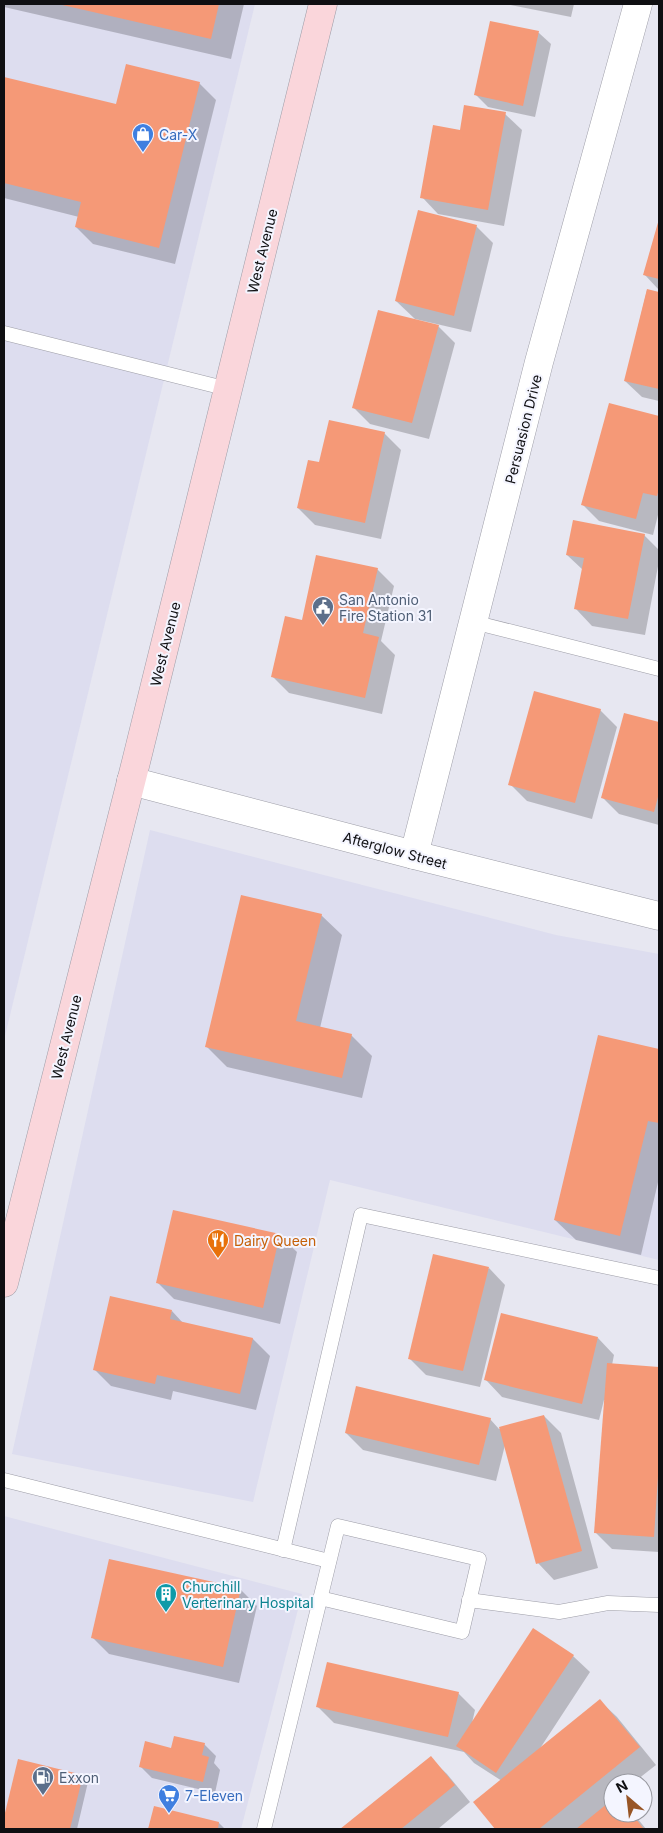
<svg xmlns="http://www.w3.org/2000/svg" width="663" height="1833" viewBox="0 0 663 1833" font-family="Inter,sans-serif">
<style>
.built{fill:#ddddef}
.shadow{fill:#0003}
.building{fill:#f59977}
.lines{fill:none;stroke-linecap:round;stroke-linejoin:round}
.lane-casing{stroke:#9d9da7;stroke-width:15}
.street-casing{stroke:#9d9da7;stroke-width:29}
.secondary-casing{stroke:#9d9da7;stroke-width:29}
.lane{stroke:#fff;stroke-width:14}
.street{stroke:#fff;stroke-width:28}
.secondary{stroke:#fad6db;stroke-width:28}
.labels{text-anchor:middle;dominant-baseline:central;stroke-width:4;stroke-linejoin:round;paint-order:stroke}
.shop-label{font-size:14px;fill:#366cbe;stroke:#f4f5ff;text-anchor:start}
.street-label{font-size:14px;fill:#0f0f12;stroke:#f4f5ff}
.service-label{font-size:14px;fill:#4e5e75;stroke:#f4f5ff;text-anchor:start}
.food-label{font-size:14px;fill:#c56008;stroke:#f4f5ff;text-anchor:start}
.culture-label{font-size:14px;fill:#0d838f;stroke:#f4f5ff;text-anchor:start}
</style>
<rect width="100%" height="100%" fill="#e7e7f1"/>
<g class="built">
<path d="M4,4h251l-251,1036z"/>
<path d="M150,830l406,105 103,19v306l-329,-80 -77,322 -241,-48z"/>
<path d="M4,1516l298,78 -61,235h-237z"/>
</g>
<g class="shadow">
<path d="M4,4h240l-13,55 -227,-52z"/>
<path d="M506,4h68l-3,13z"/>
<path d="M491,22l48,11 12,11 -16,73 -47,-10 -12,-12z"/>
<path d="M4,78l111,27 84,-22 17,17 -41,164 -82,-20 -17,-17 3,-10 -75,-19z"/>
<path d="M505,114l17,16 -18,96 -66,-12 -16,-17z"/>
<path d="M659,221v69l-15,-16z"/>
<path d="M476,226l17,17 -22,89 -56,-13 -19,-18z"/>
<path d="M647,290l12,3v108l-17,-4 -17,-16z"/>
<path d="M438,326l17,17 -26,96 -59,-15 -17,-17z"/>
<path d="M610,404l49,14v93l-6,24 -54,-14 -17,-17z"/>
<path d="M384,433l17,17 -20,89 -66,-14 -17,-17 22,-44z"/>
<path d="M644,535l15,15v11l-14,74 -53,-9 -16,-17 7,-39 -16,-15z"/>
<path d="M377,569l17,17 -13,55 14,14 -13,59 -93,-21 -17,-17 30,-55z"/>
<path d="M600,710l17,17 -25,92 -65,-18 -17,-17z"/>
<path d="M625,714l34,10v101l-40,-11 -17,-17z"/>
<path d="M321,915l21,20 -22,93 31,7 21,21 -10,42 -135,-31 -20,-20z"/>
<path d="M599,1036l60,14v128l-18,77 -65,-15 -21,-20z"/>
<path d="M174,1211l106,25 17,16 -17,72 -106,-25 -16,-16z"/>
<path d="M489,1268l16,17 -25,102 -54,-12 -17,-17z"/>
<path d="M172,1311l11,12 70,16 17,17 -14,54 -83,-19 -2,9 -60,-14 -17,-17z"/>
<path d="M598,1338l16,17 -2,10 47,3v184l-47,-3 -17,-17 10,-132h-1l-5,20 -97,-23 -16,-17z"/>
<path d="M544,1416l17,17 37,135 -44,12 -16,-17 -33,-118 -9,36 -133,-31 -17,-17 144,-14 9,10z"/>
<path d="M240,1589l17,17 -18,77 -130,-29 -16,-16z"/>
<path d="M573,1656l17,16 -51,78 61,-49 17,16 39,48 -23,18h-20v30h20l13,16h-149l-22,-26 27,-22 -28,-18 -10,-11 -130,-29 -17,-17 141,-13 17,17 -3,13z"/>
<path d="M204,1744l12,12 -2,7 6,7 -5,23 -63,-15 -12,-12 32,-17z"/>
<path d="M430,1758l17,16 23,28 -32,27h-96z"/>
<path d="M19,1761l64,15 5,6 -11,47h-73v-7z"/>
<path d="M154,1808l65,15 6,6h-76z"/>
</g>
<g class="building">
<path d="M58,4h161l-8,35z"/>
<path d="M490,21l49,10 -16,75 -49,-11z"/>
<path d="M126,64l74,18 -41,166 -84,-21 6,-25 -77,-19v-106l112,27z"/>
<path d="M464,105l42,7 -18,98 -68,-12 13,-73 27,5z"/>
<path d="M418,210l59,15 -23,91 -59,-15z"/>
<path d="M659,219v60l-16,-4z"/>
<path d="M647,289l12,3v97l-35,-8z"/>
<path d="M378,310l61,15 -27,98 -60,-15z"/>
<path d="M609,403l50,13v73l-2,7 -14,-3 -7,26 -55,-14z"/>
<path d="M329,420l56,12 -20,91 -68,-15 11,-48 11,2z"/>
<path d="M573,520l72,14 -17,85 -54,-10 10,-51 -18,-3z"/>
<path d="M316,555l62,13 -15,65 16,4 -14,61 -94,-21 14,-61 17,4z"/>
<path d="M534,691l67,18 -26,94 -67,-18z"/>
<path d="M624,713l35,9v71l-5,19 -53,-14z"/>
<path d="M241,895l81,19 -26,107 56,13 -10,44 -137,-31z"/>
<path d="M598,1035l61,14v74l-11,-2 -28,115 -66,-16z"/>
<path d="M173,1210l107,24 -17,74 -107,-25z"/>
<path d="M433,1254l56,13 -26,104 -55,-12z"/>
<path d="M110,1296l62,14 -2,9 83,19 -13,56 -83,-19 -2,9 -62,-14z"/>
<path d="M501,1313l97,24 -16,67 -98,-24z"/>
<path d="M607,1363l52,4v94l-5,76 -60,-4z"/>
<path d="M356,1386l135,32 -12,47 -134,-32z"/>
<path d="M544,1415l38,136 -46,13 -37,-137z"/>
<path d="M109,1559l132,29 -18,79 -132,-29z"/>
<path d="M533,1628l41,27 -78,118 -40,-27z"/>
<path d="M327,1662l132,30 -11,45 -132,-30z"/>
<path d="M600,1699l40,48 -101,82h-44l-22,-27z"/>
<path d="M174,1736l31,7 -3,12 7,2 -6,25 -64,-15 6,-26 26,7z"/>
<path d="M431,1756l24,29 -54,44h-61z"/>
<path d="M18,1759l65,16 -13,54h-66v-12z"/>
<path d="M613,1799v14h18l13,16h-68z"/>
<path d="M154,1806l65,16 -1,7h-70z"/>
</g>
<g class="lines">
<g class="lane-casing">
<g id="lane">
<path d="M4,333l224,56"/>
<path d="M473,622l186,47"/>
<path d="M4,1480l325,81"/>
<path d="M283,1550l78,-335 298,63"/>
<path d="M469,1600l90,12 49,-9 51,2"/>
<path d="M264,1829l74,-303 141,33 -17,73 -142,-34"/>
</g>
</g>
<g class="street-casing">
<g id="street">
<path d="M131,781l283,74 245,61"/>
<path d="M414,855l125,-493 99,-358"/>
</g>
</g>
<g class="secondary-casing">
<path id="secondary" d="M4,1283l132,-521 187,-758"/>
</g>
<use href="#lane" class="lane"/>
<use href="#street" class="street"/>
<use href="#secondary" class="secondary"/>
</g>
<defs>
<g id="shop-pin" transform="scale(1.125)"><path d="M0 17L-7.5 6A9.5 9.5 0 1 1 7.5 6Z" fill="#3f7fe0" stroke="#f4f5ff"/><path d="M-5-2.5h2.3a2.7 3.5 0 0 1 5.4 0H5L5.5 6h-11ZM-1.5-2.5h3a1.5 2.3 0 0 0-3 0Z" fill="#fff"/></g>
<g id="civic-pin" transform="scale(1.125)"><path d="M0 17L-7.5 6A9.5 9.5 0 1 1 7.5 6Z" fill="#5c6f8a" stroke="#f4f5ff"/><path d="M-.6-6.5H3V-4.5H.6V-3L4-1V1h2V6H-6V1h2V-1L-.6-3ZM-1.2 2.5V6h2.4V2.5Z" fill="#fff"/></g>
<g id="restaurant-pin" transform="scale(1.125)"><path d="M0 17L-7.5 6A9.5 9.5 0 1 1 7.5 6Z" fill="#e8710a" stroke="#f4f5ff"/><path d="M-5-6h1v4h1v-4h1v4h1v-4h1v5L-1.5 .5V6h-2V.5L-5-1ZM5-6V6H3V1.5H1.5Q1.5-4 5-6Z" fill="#fff"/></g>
<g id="building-pin" transform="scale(1.125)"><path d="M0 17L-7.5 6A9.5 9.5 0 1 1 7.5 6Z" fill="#0f9aa8" stroke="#f4f5ff"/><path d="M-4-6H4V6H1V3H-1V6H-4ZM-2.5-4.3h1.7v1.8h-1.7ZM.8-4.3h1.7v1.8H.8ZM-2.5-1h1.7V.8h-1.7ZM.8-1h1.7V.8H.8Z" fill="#fff"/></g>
<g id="fuel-pin" transform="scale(1.125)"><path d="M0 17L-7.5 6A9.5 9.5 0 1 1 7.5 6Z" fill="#5c6f8a" stroke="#f4f5ff"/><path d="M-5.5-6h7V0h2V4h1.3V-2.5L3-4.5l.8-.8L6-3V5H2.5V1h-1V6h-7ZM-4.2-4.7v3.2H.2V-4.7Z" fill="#fff"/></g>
<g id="supermarket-pin" transform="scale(1.125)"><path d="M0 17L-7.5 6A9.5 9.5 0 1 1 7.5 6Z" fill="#3f7fe0" stroke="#f4f5ff"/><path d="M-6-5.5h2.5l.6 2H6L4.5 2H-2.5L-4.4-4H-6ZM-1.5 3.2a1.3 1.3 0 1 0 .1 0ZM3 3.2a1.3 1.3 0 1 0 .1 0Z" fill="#fff"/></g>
</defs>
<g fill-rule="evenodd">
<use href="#shop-pin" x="143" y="134"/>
<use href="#civic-pin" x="323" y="607"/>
<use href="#restaurant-pin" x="218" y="1240"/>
<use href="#building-pin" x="166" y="1594"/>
<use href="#fuel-pin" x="43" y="1777"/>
<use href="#supermarket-pin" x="169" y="1795"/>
</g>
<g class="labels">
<g class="shop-label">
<text x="159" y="134">Car-X</text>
<text x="185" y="1795">7-Eleven</text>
</g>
<g class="street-label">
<text transform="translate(262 251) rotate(-76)">West Avenue</text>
<text transform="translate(523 429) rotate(-76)">Persuasion Drive</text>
<text transform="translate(165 644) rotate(-76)">West Avenue</text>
<text transform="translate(395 850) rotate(15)">Afterglow Street</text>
<text transform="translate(66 1037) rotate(-76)">West Avenue</text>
</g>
<g class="service-label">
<text x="339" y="599">San Antonio<tspan x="339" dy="16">Fire Station 31</tspan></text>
<text x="59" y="1777">Exxon</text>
</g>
<g class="food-label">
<text x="234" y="1240">Dairy Queen</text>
</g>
<g class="culture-label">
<text x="182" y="1586">Churchill<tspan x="182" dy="16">Verterinary Hospital</tspan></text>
</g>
</g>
<rect width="663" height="1833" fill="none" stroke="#0f0f12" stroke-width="10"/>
<g transform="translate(628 1798) rotate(332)"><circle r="24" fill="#f4f5ff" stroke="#9899a0"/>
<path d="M0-4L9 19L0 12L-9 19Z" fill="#985526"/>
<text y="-8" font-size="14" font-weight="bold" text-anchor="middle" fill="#0f0f12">N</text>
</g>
</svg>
